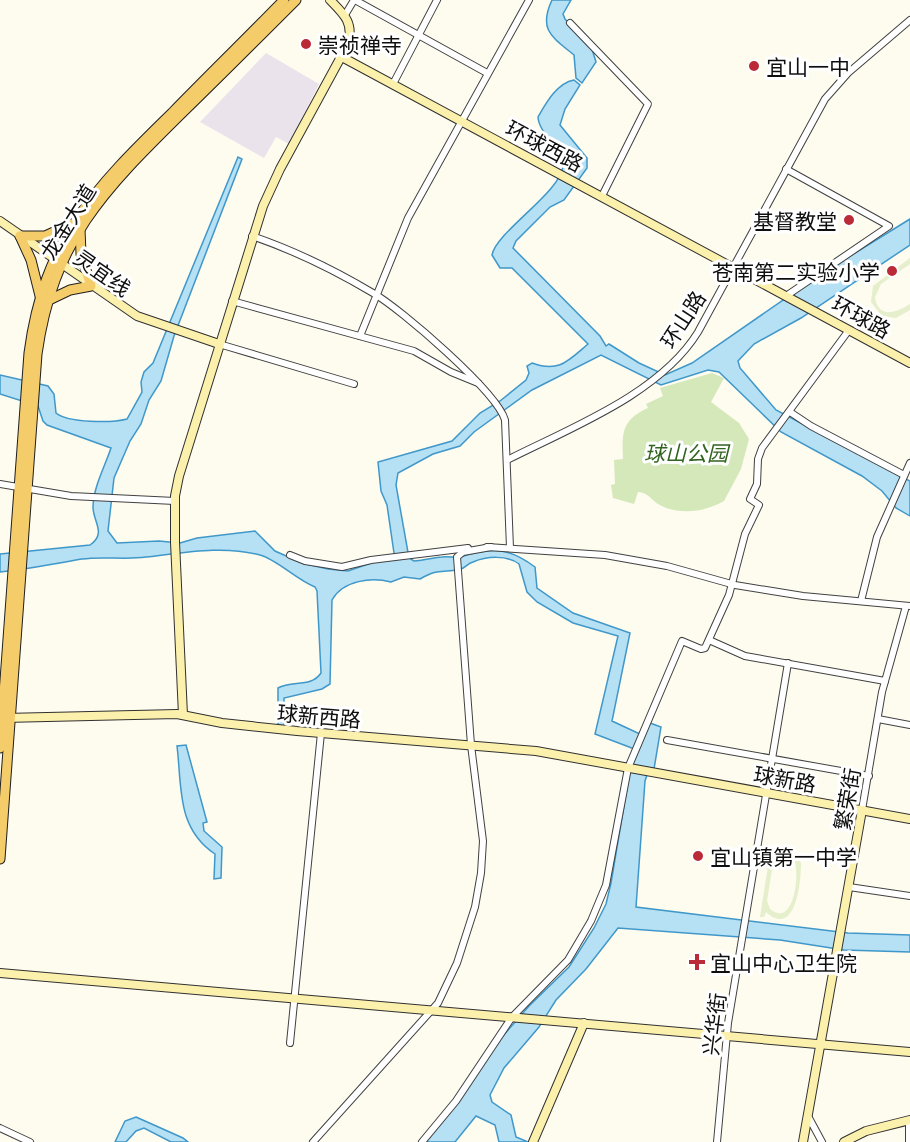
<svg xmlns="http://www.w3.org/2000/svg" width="910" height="1142" viewBox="0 0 910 1142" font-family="Georgia,'Noto Sans SC',serif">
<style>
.industrial{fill:#ebe3ec}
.green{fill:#d4e8ba}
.pitch{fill:#e5efcb;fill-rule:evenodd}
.water{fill:#b6e0f4;stroke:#3f98c9;stroke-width:1.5}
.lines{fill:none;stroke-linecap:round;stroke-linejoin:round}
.street-casing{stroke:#414141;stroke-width:8}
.secondary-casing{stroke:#303030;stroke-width:10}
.primary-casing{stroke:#1f1f1f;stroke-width:11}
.street{stroke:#fff;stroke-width:6}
.secondary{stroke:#fcf0ad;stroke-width:8}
.primary{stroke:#f4cc6a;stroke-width:9}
.poi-dot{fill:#ba2a37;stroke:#fff;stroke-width:2}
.labels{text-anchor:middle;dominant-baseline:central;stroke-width:6;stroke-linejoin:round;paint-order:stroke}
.poi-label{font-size:21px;fill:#0e0e0e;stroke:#fff;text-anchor:start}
.street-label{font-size:21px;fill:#0e0e0e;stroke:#fff}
.park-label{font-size:21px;font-style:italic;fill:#316420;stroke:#fff}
</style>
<rect width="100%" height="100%" fill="#fefbef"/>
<path class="industrial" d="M266,53l53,31 -30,60 -13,-7 -12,21 -64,-36z"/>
<path class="green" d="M712,373l12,5 -13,24 28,21 10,16 -8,30 -17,32c-20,11 -45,15 -66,3 -9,-6 -9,-11 -20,-12l-4,12 -21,-6 -2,-13 4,-1 -1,-24 9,-1c-1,-25 -2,-39 25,-51l-2,-4 17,-8 -3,-8z"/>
<g class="pitch">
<path d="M910,258v6l-29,20 -6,13c3,22 21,16 35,7v6l-14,8 -14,-2 -11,-14 2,-16z"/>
<path d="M771,847l4,1v6l8,-4 10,2 8,11c0,18 -5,76 -35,49l-2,5h-4zM784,854l9,3c8,11 2,73 -23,52l-3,-8 6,-38 3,-5z"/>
</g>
<g class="water">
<path d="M552,0h19l-8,14 2,5 26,27 5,16 -14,21 -6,-5 -2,-23c-22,-18 -36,-25 -22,-55z"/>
<path d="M574,80l6,5 -15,24 -5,16 27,33v10l-23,32 -14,7 -34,34 -3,7 87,88 6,10 3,-2 30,19 26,12 27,-12 126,-87 92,-57v26l-109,73 -47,26 -16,17 2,7 36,42 134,71v35l-14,-8 -14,-17 -20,-15 -81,-44 -62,-60 -11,-2 -47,15 -60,-30 -69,35 -58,42 -14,14 -27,8 -35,19 -2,12 13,73 5,3c9,-1 18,-3 28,-4 6,-1 14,1 18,0 32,-10 48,-10 75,10l2,21 36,25 57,20 -18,88 30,14 8,-12 11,4 -7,42h-5l-4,12 -9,126 212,26 62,2v17l-66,-2 -64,-10 -162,-12 -32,41 -30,31 -17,27 -35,41 -14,27 2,7 19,13 5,22 12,5h-29l-4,-17 -19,-9 -21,26h-29l70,-98 33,-38 40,-39 25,-39 12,-24 5,-21 18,-107 8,-26 -42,-16 23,-98 -45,-13 -36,-21 -10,-10 -8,-28c-12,-9 -32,-8 -46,-2 -5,1 -8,6 -12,7 -20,5 -21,-2 -41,10l-16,-2 -13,5c-19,-5 -48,-2 -59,18l-2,84 -8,5 -38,9v28l-6,-1v-37c14,-8 33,0 43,-15l-4,-82 -2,-4c-18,-7 -39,-28 -55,-32 -37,-10 -77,-2 -114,2 -21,3 -44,-1 -64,2 -28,5 -54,10 -82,13v-18l90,-9c17,-12 3,-23 3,-38 0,-19 12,-41 18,-59l-64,-23 -4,-4 -5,-15 -38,-12v-19l48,11 6,8 2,19c12,10 56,10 71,6l15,-27 -1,-10 3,-10 9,-9 85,-206 4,2 -68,177 -13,45 -12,19 -8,24 -11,17 -16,37 -6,53 9,12 42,-2 21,2 17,-5 58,-7 20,20 27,12 26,6 20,2 29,-10 18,-1 -8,-55 -6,-14 -3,-29 74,-21 28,-28 20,-12 26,-21 3,-7 -2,-7 5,-3c27,10 36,-2 56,-19l-76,-76h-12l-8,-13c4,-23 69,-63 71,-89 1,-18 -24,-31 -25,-49 8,-14 19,-34 36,-37z"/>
<path d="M186,745l21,77 -4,1 1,8 18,16 -1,31 -7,1 1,-25c-39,-26 -33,-68 -38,-108z"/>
<path d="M136,1117l47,21 5,4h-17l-27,-14 -8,3 -10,11h-11l10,-21z"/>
</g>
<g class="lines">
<g class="street-casing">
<g id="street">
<path d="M355,0l132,73"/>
<path d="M345,15l9,-15"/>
<path d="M570,23l78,81 -46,92"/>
<path d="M393,84l44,-84"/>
<path d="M786,169l103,57 -103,70"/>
<path d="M252,236c41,14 84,35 121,57 28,16 124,99 132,127l5,128"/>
<path d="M232,301l182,50 37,21 27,11"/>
<path d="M360,336l48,-118 121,-218"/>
<path d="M219,344l135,40"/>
<path d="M790,412l21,14 93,49"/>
<path d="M507,460c63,-32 153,-66 191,-128l127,-233 23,-26 62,-53"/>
<path d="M0,484l71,12 104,5"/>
<path d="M487,547l118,8 62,11 68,19 68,11 107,10"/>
<path d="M290,555l15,6 37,6 29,-7 97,-12"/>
<path d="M861,601l16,-64 33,-74"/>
<path d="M709,640l36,16 140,25"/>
<path d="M878,719l32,6"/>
<path d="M667,740l202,36"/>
<path d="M862,810l20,-118 24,-86"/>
<path d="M849,887l61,9"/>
<path d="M290,1043l31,-310"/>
<path d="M809,1118l13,24"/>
<path d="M909,1120v22"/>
<path d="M0,1128l30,14"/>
<path d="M313,1142l125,-139 19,-40 18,-56 6,-34 2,-32 -12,-96 -14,-188 6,-5 28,-5"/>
<path d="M422,1142l34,-41 56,-84 56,-57 23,-39 15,-36 22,-117 54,-127 19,8 4,-1 24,-53 16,-61 14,-29 -9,-6 7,-15 1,-25 4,-11 87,-118"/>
<path d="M717,1142l11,-119 60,-360"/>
</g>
</g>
<g class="secondary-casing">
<g id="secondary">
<path d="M340,56l570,307"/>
<path d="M0,221l137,95 82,28"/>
<path d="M183,715l-8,-173v-46l4,-20 84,-270 17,-37 68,-125c6,-21 -4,-30 -18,-44"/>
<path d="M4,718l173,-4 45,9 75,8 239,20 374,68"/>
<path d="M0,973l910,79"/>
<path d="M533,1142l51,-119"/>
<path d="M803,1142l59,-332"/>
<path d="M844,1142l22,-11 44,-11"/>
</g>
</g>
<g class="primary-casing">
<g id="primary">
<path d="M20,236l11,24 9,36"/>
<path d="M20,236h25l26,-12"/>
<path d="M47,301l23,-11 21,-4 -10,-32 -1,-25"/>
<path d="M0,748l29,-395c15,-113 65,-164 143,-240 37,-38 75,-75 112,-113"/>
<path d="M0,859l37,-505c16,-114 67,-164 145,-241 38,-37 76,-75 114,-113"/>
</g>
</g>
<use href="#street" class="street"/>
<use href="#secondary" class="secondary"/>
<use href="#primary" class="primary"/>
</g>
<g class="poi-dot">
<circle cx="306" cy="44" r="6"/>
<circle cx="754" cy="66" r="6"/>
<circle cx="849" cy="220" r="6"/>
<circle cx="892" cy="271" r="6"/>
<circle cx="698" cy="856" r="6"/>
<path d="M694 953h6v6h6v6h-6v6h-6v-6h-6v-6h6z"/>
</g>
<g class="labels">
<g class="poi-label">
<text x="318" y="44">崇祯禅寺</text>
<text x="766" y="66">宜山一中</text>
<text x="837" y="220" text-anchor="end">基督教堂</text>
<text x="880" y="271" text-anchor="end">苍南第二实验小学</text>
<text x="710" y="856">宜山镇第一中学</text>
<text x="710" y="962">宜山中心卫生院</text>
</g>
<g class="street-label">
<text transform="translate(545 145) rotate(28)">环球西路</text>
<text transform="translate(67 221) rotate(-58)">龙金大道</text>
<text transform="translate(103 272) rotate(35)">灵宜线</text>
<text transform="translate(862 316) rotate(29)">环球路</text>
<text transform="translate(682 319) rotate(-57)">环山路</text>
<text transform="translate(319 715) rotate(5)">球新西路</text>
<text transform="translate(785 778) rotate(10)">球新路</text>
<text transform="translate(846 799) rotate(-80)">繁荣街</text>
<text transform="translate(713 1024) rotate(-83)">兴华街</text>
</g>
<g class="park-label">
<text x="686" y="452">球山公园</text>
</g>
</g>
</svg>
